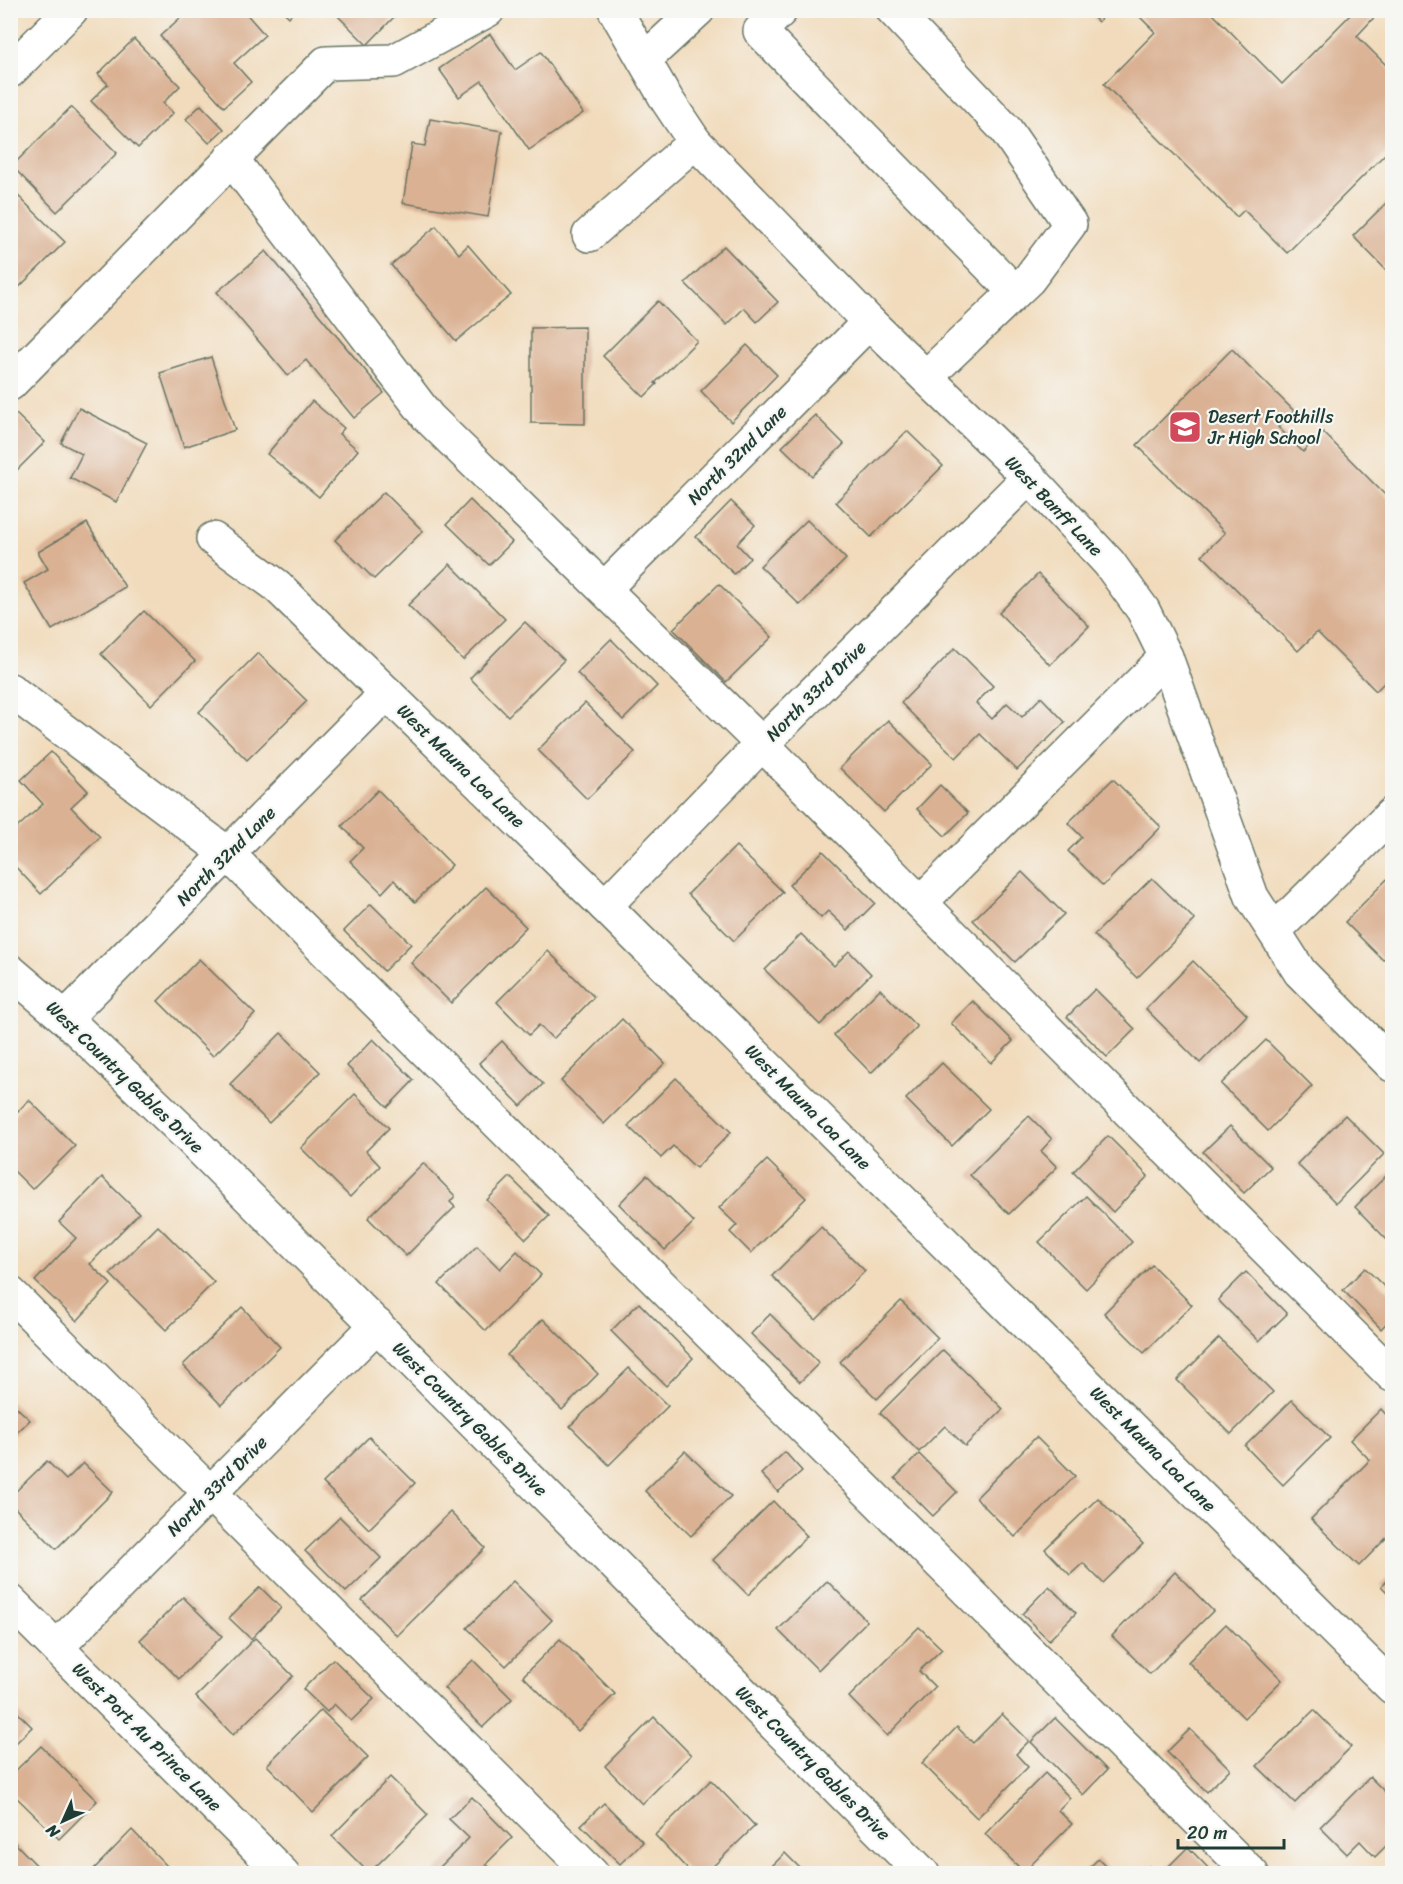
<svg xmlns="http://www.w3.org/2000/svg" width="1403" height="1884" viewBox="0 0 1403 1884" font-family="Sriracha,sans-serif">
<style>
.building{fill:#dab193}
.lines{fill:none;stroke-linecap:round;stroke-linejoin:round}
.minor-casing{stroke:#687464;stroke-width:36}
.minor{stroke:#fff;stroke-width:33}
.labels{text-anchor:middle;dominant-baseline:central;stroke-width:4.5;stroke-linejoin:round;paint-order:stroke}
.poi-label{font-size:18px;fill:#1f3d34;stroke:#f6f6f2;text-anchor:start}
.street-label{font-size:18px;fill:#1f3d34;stroke:#f6f6f2}
</style>
<rect width="100%" height="100%" fill="#f6f6f2"/>
<filter id="ink" filterUnits="userSpaceOnUse"><feTurbulence type="fractalNoise" baseFrequency=".0167" numOctaves="2"/><feDisplacementMap in="SourceGraphic" scale="12" xChannelSelector="R" yChannelSelector="G"/><feConvolveMatrix kernelMatrix="1 2 1 2 8 2 1 2 1" color-interpolation-filters="sRGB"/></filter>
<filter id="wash" filterUnits="userSpaceOnUse"><feTurbulence type="fractalNoise" baseFrequency=".008" numOctaves="4" result="noise"/><feDisplacementMap in="SourceGraphic" scale="24" xChannelSelector="R" yChannelSelector="G"/><feGaussianBlur stdDeviation="1.35" result="paint"/><feColorMatrix in="noise" values="0 0 0 0 0 0 0 0 0 0 0 0 0 0 0 0 0 1.4 0 .05"/><feComposite in="paint" operator="in"/></filter>
<g filter="url(#wash)">
<rect width="100%" height="100%" fill="#f1dbbc"/>
<g id="blocks">
<g class="building">
<path d="M189,10h54l22,25 -31,28 17,19 -27,25 -64,-71z"/>
<path d="M282,10h13l-6,7z"/>
<path d="M332,10h55l7,7 -27,28z"/>
<path d="M1086,10h24l-12,12z"/>
<path d="M1133,10h76l73,74 73,-74h26l-24,26 35,35v76l-105,106 -43,-43 -7,7 -133,-133 51,-52z"/>
<path d="M490,34l25,36 26,-18 42,61 -54,37 -47,-69 -23,16 -20,-28z"/>
<path d="M134,39l46,47 -17,17 10,10 -35,35 -47,-47 17,-17 -10,-10z"/>
<path d="M201,105l23,24 -15,14 -23,-24z"/>
<path d="M71,107l46,46 -60,59 -45,-46z"/>
<path d="M430,119l72,12 -14,86 -85,-14 9,-59 13,2z"/>
<path d="M10,188l55,54 -55,54z"/>
<path d="M1392,197v74l-2,3 -37,-38z"/>
<path d="M436,226l23,28 9,-9 43,50 -55,46 -65,-76z"/>
<path d="M724,246l54,56 -21,20 -13,-14 -17,17 -42,-42z"/>
<path d="M266,251l118,142 -30,25 -48,-58 -18,16 -71,-84z"/>
<path d="M658,301l39,40 -42,42 2,1 -13,13 -41,-41z"/>
<path d="M585,327v97l-54,-1v-95z"/>
<path d="M747,345l30,30 -46,47 -30,-31z"/>
<path d="M1232,349l62,62 -16,16 25,25 20,-20 69,70v173l-16,16 -59,-59 -19,19 -96,-96 23,-22 -88,-88z"/>
<path d="M211,357l24,73 -51,17 -24,-74z"/>
<path d="M312,401l32,27 -5,6 19,16 -39,47 -52,-43z"/>
<path d="M79,408l68,35 -31,59 -46,-24 12,-24 -21,-11z"/>
<path d="M16,414l29,28 -35,35v-58z"/>
<path d="M815,415l29,29 -32,32 -30,-29z"/>
<path d="M907,431l36,35 -72,71 -35,-35z"/>
<path d="M384,492l39,39 -49,48 -39,-39z"/>
<path d="M470,500l42,42 -23,23 -42,-41z"/>
<path d="M731,501l24,24 -18,19 13,14 -16,16 -38,-37z"/>
<path d="M807,520l39,39 -46,46 -40,-39z"/>
<path d="M87,523l38,64 -73,43 -28,-47 24,-14 -10,-17z"/>
<path d="M450,564l55,55 -42,41 -55,-55z"/>
<path d="M1038,574l51,52 -39,39 -51,-52z"/>
<path d="M719,584l53,53 -46,45 -53,-53z"/>
<path d="M144,611l51,50 -44,44 -50,-51z"/>
<path d="M525,622l39,38 -56,56 -38,-38z"/>
<path d="M611,639l46,47 -34,34 -46,-47z"/>
<path d="M955,648l38,38 -17,17 16,16 15,-16 15,14 19,-20 24,25 -48,48 -37,-36 -24,24 -55,-55z"/>
<path d="M258,653l49,48 -60,59 -48,-48z"/>
<path d="M585,703l50,49 -48,47 -49,-49z"/>
<path d="M888,720l44,44 -48,48 -44,-44z"/>
<path d="M51,752l37,39 -17,16 29,30 -59,57 -31,-33v-27l33,-30 -22,-24z"/>
<path d="M1113,779l48,48 -58,59 -35,-35 14,-14 -14,-14z"/>
<path d="M940,785l28,28 -23,23 -28,-27z"/>
<path d="M378,790l74,75 -37,37 -21,-22 -12,13 -32,-32 13,-13 -21,-22z"/>
<path d="M736,846l47,46 -49,49 -46,-47z"/>
<path d="M823,851l52,52 -27,27 -20,-19 -7,7 -32,-33z"/>
<path d="M1022,872l42,42 -49,48 -42,-42z"/>
<path d="M1392,874v77l-9,9 -38,-38z"/>
<path d="M1152,878l43,42 -58,58 -43,-43z"/>
<path d="M486,887l40,40 -75,76 -40,-40z"/>
<path d="M371,904l40,40 -27,27 -40,-40z"/>
<path d="M801,934l33,32 15,-15 22,23 -51,51 -55,-55z"/>
<path d="M548,951l46,46 -41,42 -14,-14 -10,10 -32,-33z"/>
<path d="M199,959l56,55 -42,42 -55,-55z"/>
<path d="M1193,961l54,54 -47,48 -54,-54z"/>
<path d="M880,989l37,38 -46,46 -37,-38z"/>
<path d="M1095,989l40,40 -28,28 -40,-40z"/>
<path d="M973,1001l40,40 -22,22 -40,-40z"/>
<path d="M622,1019l43,44 -61,61 -43,-43z"/>
<path d="M281,1033l39,39 -51,51 -39,-39z"/>
<path d="M373,1039l41,41 -26,27 -41,-41z"/>
<path d="M1266,1040l46,46 -44,45 -47,-47z"/>
<path d="M502,1041l41,43 -22,22 -42,-43z"/>
<path d="M942,1063l47,46 -37,37 -46,-47z"/>
<path d="M676,1078l55,54 -35,36 -23,-22 -12,12 -33,-32z"/>
<path d="M355,1094l34,34 -23,23 14,15 -30,31 -49,-49z"/>
<path d="M29,1100l46,46 -43,43 -22,-22v-48z"/>
<path d="M1345,1115l39,39 -48,49 -39,-39z"/>
<path d="M1029,1116l23,23 -11,12 16,16 -48,47 -39,-39z"/>
<path d="M1230,1126l41,41 -27,26 -41,-41z"/>
<path d="M1108,1136l40,40 -35,36 -40,-40z"/>
<path d="M767,1160l39,38 -55,55 -21,-21 7,-7 -18,-17z"/>
<path d="M423,1163l32,33 -5,6 5,5 -49,49 -38,-38z"/>
<path d="M1392,1170v75l-37,-38z"/>
<path d="M647,1175l47,47 -29,28 -46,-46z"/>
<path d="M102,1177l37,36 -49,51 21,20 -34,37 -42,-40 41,-43 -17,-16z"/>
<path d="M510,1177l39,39 -23,23 -39,-39z"/>
<path d="M1086,1196l46,46 -46,47 -47,-47z"/>
<path d="M158,1226l56,56 -48,48 -56,-56z"/>
<path d="M821,1227l44,44 -49,49 -44,-44z"/>
<path d="M477,1246l23,23 17,-18 24,24 -55,56 -47,-47z"/>
<path d="M1152,1265l40,40 -48,48 -40,-40z"/>
<path d="M1365,1268l27,26v23l-11,12 -38,-39z"/>
<path d="M1246,1272l41,42 -28,27 -41,-41z"/>
<path d="M901,1301l37,37 -61,61 -37,-37z"/>
<path d="M639,1303l54,55 -27,28 -55,-55z"/>
<path d="M242,1307l38,40 -59,58 -38,-40z"/>
<path d="M770,1314l49,49 -19,19 -49,-48z"/>
<path d="M543,1319l55,55 -36,36 -55,-55z"/>
<path d="M1219,1338l54,54 -42,42 -54,-54z"/>
<path d="M943,1350l60,59 -38,37 -20,-20 -26,26 -39,-39z"/>
<path d="M629,1368l39,38 -59,59 -39,-39z"/>
<path d="M1292,1400l38,38 -47,47 -38,-39z"/>
<path d="M10,1401l20,19 -20,19z"/>
<path d="M1381,1409l11,12v61l-3,3 3,4v43l-33,34 -48,-47 59,-59 -20,-20z"/>
<path d="M369,1437l46,46 -46,46 -46,-46z"/>
<path d="M1036,1437l39,39 -60,61 -39,-39z"/>
<path d="M685,1451l46,45 -40,40 -46,-45z"/>
<path d="M785,1452l17,19 -24,21 -17,-18z"/>
<path d="M919,1454l38,38 -24,24 -38,-38z"/>
<path d="M47,1461l19,19 17,-17 30,29 -57,57 -46,-46v-6z"/>
<path d="M1098,1498l45,46 -40,39 -20,-20 -13,12 -25,-26z"/>
<path d="M773,1501l34,35 -59,59 -35,-35z"/>
<path d="M450,1512l35,36 -88,88 -35,-36z"/>
<path d="M340,1517l41,41 -35,34 -41,-41z"/>
<path d="M1175,1572l38,39 -63,63 -38,-38z"/>
<path d="M1392,1575v22l-11,-11z"/>
<path d="M513,1581l39,39 -46,46 -39,-38z"/>
<path d="M827,1581l40,40 -49,49 -40,-40z"/>
<path d="M1049,1586l27,27 -27,27 -27,-26z"/>
<path d="M260,1587l21,21 -30,31 -22,-21z"/>
<path d="M183,1597l39,39 -43,43 -39,-39z"/>
<path d="M1226,1624l56,56 -38,38 -56,-56z"/>
<path d="M919,1627l23,22 -23,22 16,16 -48,49 -38,-39z"/>
<path d="M255,1638l38,38 -60,59 -37,-38z"/>
<path d="M560,1639l55,55 -37,37 -55,-55z"/>
<path d="M333,1659l41,40 -23,22 -17,-17 -7,8 -24,-23z"/>
<path d="M473,1660l39,39 -29,28 -39,-39z"/>
<path d="M10,1705l22,22 -22,22z"/>
<path d="M321,1710l47,47 -55,55 -46,-47z"/>
<path d="M1314,1710l37,37 -56,56 -38,-37z"/>
<path d="M1002,1714l27,27 -13,13 12,13 -51,51 -55,-55 35,-36 16,16z"/>
<path d="M654,1717l37,38 -49,49 -37,-38z"/>
<path d="M1055,1718l52,52 -24,25 -52,-53z"/>
<path d="M1190,1729l40,40 -23,23 -40,-40z"/>
<path d="M41,1746l56,55 -38,38 -49,-48v-15z"/>
<path d="M1045,1773l25,25 -12,12 14,14 -48,48 -39,-38z"/>
<path d="M390,1777l38,38 -59,58 -37,-37z"/>
<path d="M1370,1777l22,22v41l-17,17 -15,-16 -13,13 -27,-27z"/>
<path d="M711,1780l44,46 -50,48h-13l-37,-39z"/>
<path d="M472,1797l40,41 -26,26 10,10h-63l36,-36 -20,-19z"/>
<path d="M604,1803l39,39 -23,22 -39,-39z"/>
<path d="M132,1830l35,36 -7,8h-71z"/>
<path d="M14,1842l31,32h-35v-28z"/>
<path d="M1188,1847l26,27h-53z"/>
<path d="M785,1853l21,21h-42z"/>
<path d="M1098,1859l15,15h-30z"/>
<path d="M1149,1866l8,8h-16z"/>
<path d="M1329,1866l8,8h-16z"/>
</g>
</g>
</g>
<g filter="url(#ink)">
<use href="#blocks" fill-opacity="0" stroke="#687464" stroke-width="1.5"/>
<g class="lines">
<g class="minor-casing">
<g id="minor">
<path d="M615,10l52,90 28,42 174,180 160,155 80,86 34,47 23,47 86,240 48,75 92,93"/>
<path d="M781,10l-21,21 255,261"/>
<path d="M893,10l113,120 64,94 -41,55 -103,98"/>
<path d="M644,60l54,-50"/>
<path d="M10,71l61,-61"/>
<path d="M231,158l197,259 334,327 630,631"/>
<path d="M589,235l106,-93"/>
<path d="M10,384l316,-321 68,-2 94,-51"/>
<path d="M213,539l63,46 329,321 787,781"/>
<path d="M605,588l264,-266"/>
<path d="M10,690l218,164 1024,1020"/>
<path d="M921,902l245,-245"/>
<path d="M605,906l157,-162 267,-267"/>
<path d="M1274,931l118,-117"/>
<path d="M10,971l55,47 122,117 736,739"/>
<path d="M65,1018l322,-325"/>
<path d="M10,1293l582,581"/>
<path d="M10,1601l273,273"/>
<path d="M57,1647l320,-322"/>
</g>
</g>
<use href="#minor" class="minor"/>
</g>
</g>
<defs>
<g id="school-square" transform="scale(1.725)"><rect x="-9" y="-9" width="18" height="18" rx="4" fill="#d1495b" stroke="#f6f6f2"/><path d="M0-5L7-2L0 1L-7-2ZM-4 1L0 2.5L4 1V4Q0 6-4 4Z" fill="#fff"/></g>
</defs>
<g fill-rule="evenodd">
<use href="#school-square" x="1185" y="427"/>
</g>
<g class="labels">
<g class="poi-label">
<text x="1208" y="417">Desert Foothills<tspan x="1208" dy="21">Jr High School</tspan></text>
</g>
<g class="street-label">
<text transform="translate(737 455) rotate(-45)">North 32nd Lane</text>
<text transform="translate(1054 506) rotate(46)">West Banff Lane</text>
<text transform="translate(816 691) rotate(-45)">North 33rd Drive</text>
<text transform="translate(461 766) rotate(44)">West Mauna Loa Lane</text>
<text transform="translate(226 856) rotate(-45)">North 32nd Lane</text>
<text transform="translate(125 1077) rotate(44)">West Country Gables Drive</text>
<text transform="translate(808 1107) rotate(45)">West Mauna Loa Lane</text>
<text transform="translate(470 1419) rotate(45)">West Country Gables Drive</text>
<text transform="translate(1153 1449) rotate(45)">West Mauna Loa Lane</text>
<text transform="translate(217 1486) rotate(-45)">North 33rd Drive</text>
<text transform="translate(147 1737) rotate(45)">West Port Au Prince Lane</text>
<text transform="translate(813 1763) rotate(45)">West Country Gables Drive</text>
</g>
</g>
<rect width="1403" height="1884" fill="none" stroke="#f6f6f2" stroke-width="36"/>
<g transform="translate(63 1821) rotate(225)" stroke="#f6f6f2" stroke-width="4.5" paint-order="stroke">
<path d="M0-4.5L10 22L0 15L-10 22Z" fill="#1f3d34"/>
<text y="-9" font-size="16" font-weight="bold" text-anchor="middle" fill="#1f3d34">N</text>
</g>
<path d="M1178 1839v9h106v-9" fill="none" stroke="#1f3d34" stroke-width="3"/>
<text x="1187" y="1839" font-size="18" fill="#1f3d34" stroke="#f6f6f2" stroke-width="4.5" paint-order="stroke">20 m</text>
</svg>
